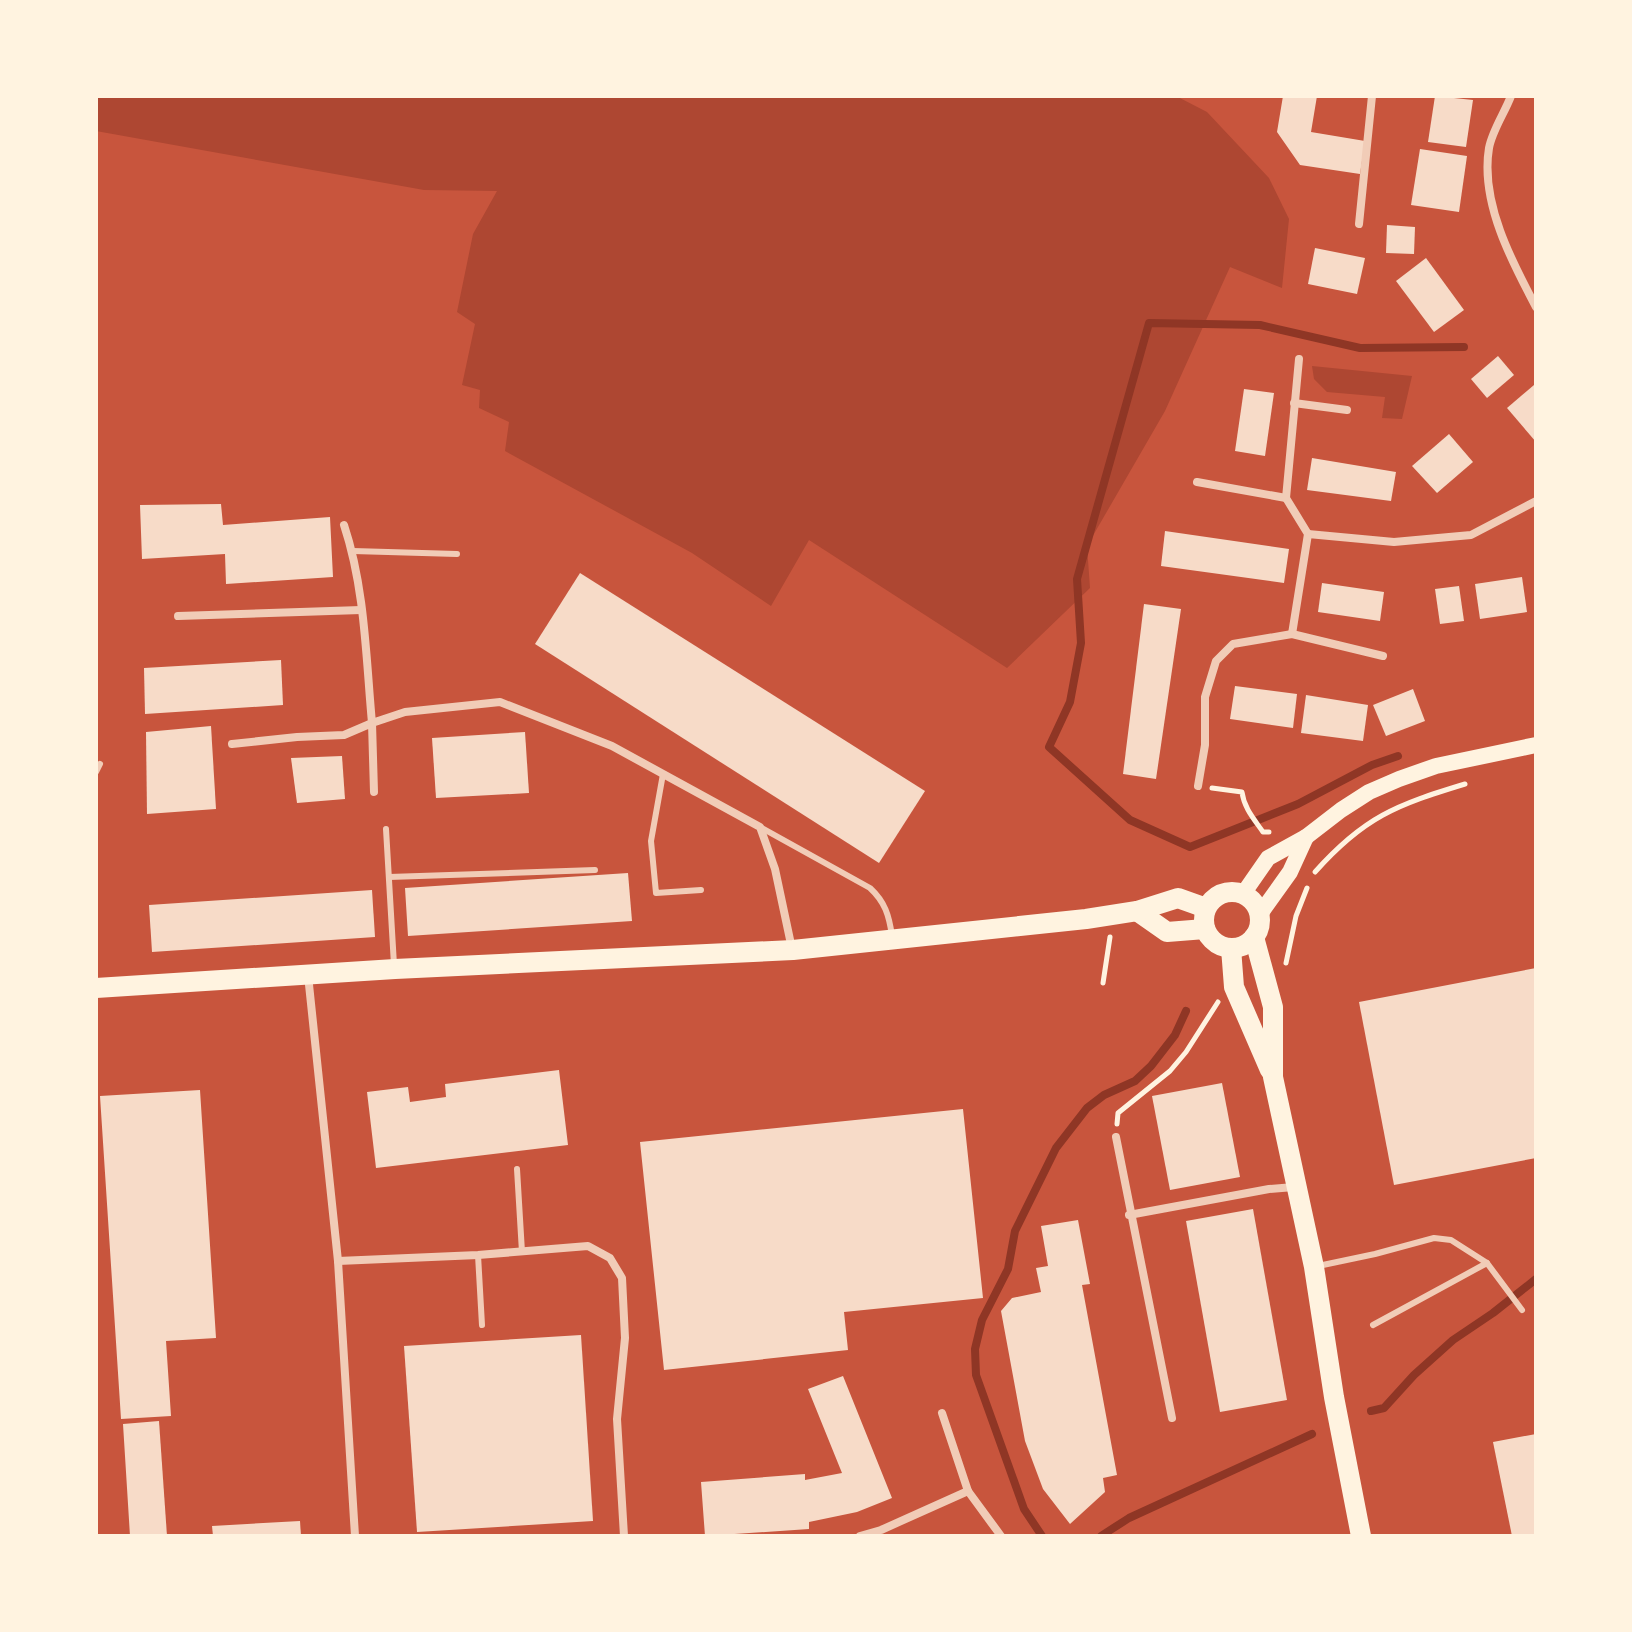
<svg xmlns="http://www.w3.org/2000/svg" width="1632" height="1632" viewBox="0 0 1632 1632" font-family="'DejaVu Sans',sans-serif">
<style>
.green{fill:#ae4732}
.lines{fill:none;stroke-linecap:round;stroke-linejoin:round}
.stream{stroke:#8f3625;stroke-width:8}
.building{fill:#f7dbc8}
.path{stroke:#fff3e0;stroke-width:5}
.service{stroke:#f1ccb7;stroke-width:6}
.minor{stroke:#f1ccb7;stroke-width:8}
.secondary{stroke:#fff3e0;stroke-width:16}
.primary{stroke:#fff3e0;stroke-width:20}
</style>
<rect width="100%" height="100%" fill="#c8553d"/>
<g class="green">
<path d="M96,96h1080l31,16 62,66 20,41 -7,69 -52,-21 -65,144 -78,135 3,42 -83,80 -198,-128 -38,66 -79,-53 -187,-102 4,-29 -30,-14 1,-18 -18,-5 13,-61 -18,-12 16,-78 24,-43 -73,-1 -328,-59z"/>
<path d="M1312,366l100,10 -10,43 -20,-1 3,-21 -58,-5 -13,-13z"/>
</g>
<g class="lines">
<g class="stream">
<path d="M1398,756l-26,9 -74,39 -108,43 -60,-27 -81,-73 21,-45 11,-59 -4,-64 72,-256 111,2 100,23 104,-1"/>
<path d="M1371,1411l13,-3 30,-33 39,-35 40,-27 43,-34"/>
<path d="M1042,1536l-18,-27 -48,-134 -1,-26 7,-29 26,-51 7,-38 41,-83 31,-40 17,-13 31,-14 16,-15 24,-31 11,-24"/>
<path d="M1101,1536l28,-18 183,-84"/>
</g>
</g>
<g class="building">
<path d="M1283,96h34l-6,36 54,9 -5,33 -60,-9 -23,-33z"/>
<path d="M1435,96l38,4 -7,47 -38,-5z"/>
<path d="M1420,149l47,7 -8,56 -48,-7z"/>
<path d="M1387,225l28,2 -1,27 -28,-1z"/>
<path d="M1315,248l50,10 -8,36 -49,-10z"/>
<path d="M1426,258l38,52 -30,22 -38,-51z"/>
<path d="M1498,356l16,19 -27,23 -16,-19z"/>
<path d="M1534,385l2,3v54l-29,-34z"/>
<path d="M1244,389l30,4 -9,63 -30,-5z"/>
<path d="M1449,434l24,28 -36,31 -25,-27z"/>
<path d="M1312,458l84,14 -5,29 -84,-11z"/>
<path d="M221,504l2,21 107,-8 3,60 -107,7 -1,-30 -83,5 -2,-54z"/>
<path d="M1165,531l124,18 -5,34 -123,-17z"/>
<path d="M580,573l345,218 -46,72 -344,-219z"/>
<path d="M1522,577l5,35 -47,7 -5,-35z"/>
<path d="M1322,583l62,9 -4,29 -62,-9z"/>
<path d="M1459,586l5,35 -24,3 -5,-35z"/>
<path d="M1144,604l37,5 -25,170 -33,-5z"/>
<path d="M281,660l2,45 -138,9 -1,-46z"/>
<path d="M1235,686l62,8 -4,34 -63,-9z"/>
<path d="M1413,689l12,32 -39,15 -13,-31z"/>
<path d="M1306,695l62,10 -5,36 -62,-8z"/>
<path d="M211,726l5,83 -69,5 -1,-82z"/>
<path d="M525,732l4,61 -93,5 -4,-60z"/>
<path d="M342,756l3,43 -48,4 -6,-45z"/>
<path d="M628,873l4,48 -224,15 -3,-48z"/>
<path d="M372,890l3,47 -223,15 -3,-47z"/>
<path d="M1536,968v190l-142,27 -35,-183z"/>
<path d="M559,1070l9,75 -192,23 -9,-76 41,-5 2,15 36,-5 -1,-13z"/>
<path d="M1222,1083l18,94 -70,13 -18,-94z"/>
<path d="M200,1090l16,248 -50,3 5,75 -50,3 -21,-323z"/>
<path d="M963,1109l20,189 -139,14 4,38 -184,20 -24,-228z"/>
<path d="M1253,1209l34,191 -67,12 -34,-191z"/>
<path d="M1078,1220l12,64 -8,1 35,190 -14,3 2,14 -35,32 -27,-35 -18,-48 -24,-130 11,-13 29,-6 -5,-24 12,-2 -7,-40z"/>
<path d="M581,1335l12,186 -176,11 -13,-186z"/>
<path d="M843,1376l49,122 -35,14 -48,10v7l-104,7 -4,-54 104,-8v6l37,-7 -34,-84z"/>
<path d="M159,1421l8,115h-37l-7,-112z"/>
<path d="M1536,1434v102h-24l-19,-94z"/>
<path d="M300,1521l1,15h-88l-1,-10z"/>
</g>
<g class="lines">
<g class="path">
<path d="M1212,788l30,4c2,16 12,27 21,40h6"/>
<path d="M1315,872c49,-55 81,-67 150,-88"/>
<path d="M1286,963l10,-47 11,-28"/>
<path d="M1103,983l7,-46"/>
<path d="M1117,1124l1,-11 52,-42 16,-19 32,-50"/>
</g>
<g class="service">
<path d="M353,551l104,3"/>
<path d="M96,772l4,-8"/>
<path d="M663,774l-12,67 5,52 45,-3"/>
<path d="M760,827l110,61c15,14 19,27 22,48"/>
<path d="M386,829l8,136"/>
<path d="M389,877l206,-7"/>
<path d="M517,1169l5,83"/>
<path d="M478,1255l4,70"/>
<path d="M1318,1266l57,-12 59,-16 17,2 36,23 35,47"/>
<path d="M1373,1325l114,-62"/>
</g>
<g class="minor">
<path d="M1511,96c-6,16 -19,35 -22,52 -9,54 23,114 47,159"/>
<path d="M1359,224l13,-128"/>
<path d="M1294,403l53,7"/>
<path d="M1197,482l89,16"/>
<path d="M344,525c21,63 22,133 28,198l33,-11 95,-10 112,44 148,81 15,42 17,80"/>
<path d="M1308,534l86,8 77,-7 65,-34"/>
<path d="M178,616l183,-6"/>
<path d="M1292,634l16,-100 -22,-36 13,-139"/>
<path d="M232,744l65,-7 47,-2 28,-12 2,69"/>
<path d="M1198,786l7,-41v-48l11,-36 17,-17 59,-10 91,22"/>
<path d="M308,975l30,286 17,275"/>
<path d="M1116,1137l56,281"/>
<path d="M1129,1215l140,-26 25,-2"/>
<path d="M338,1261l140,-6 110,-9 22,12 12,20 3,60 -8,81 7,117"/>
<path d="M942,1413l26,78 33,45"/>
<path d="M860,1536l21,-6 87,-39"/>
</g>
<g class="secondary">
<path d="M1243,894l25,-36 38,-21 35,-27 28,-18 30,-13 37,-13 100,-21"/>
<path d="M1260,914l30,-42 16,-35"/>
</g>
<g class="primary">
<circle cx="1232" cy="920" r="28"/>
<path d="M1137,911l30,21 38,-3"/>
<path d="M1254,937l19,70v70l41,190 20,130 27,139"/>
<path d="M1231,948l3,39 36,83"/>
<path d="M96,988l299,-19 398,-19 293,-31 51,-8 41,-13 28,10"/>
</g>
</g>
<rect width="1632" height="1632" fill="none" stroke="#fff3e0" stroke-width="196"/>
</svg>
